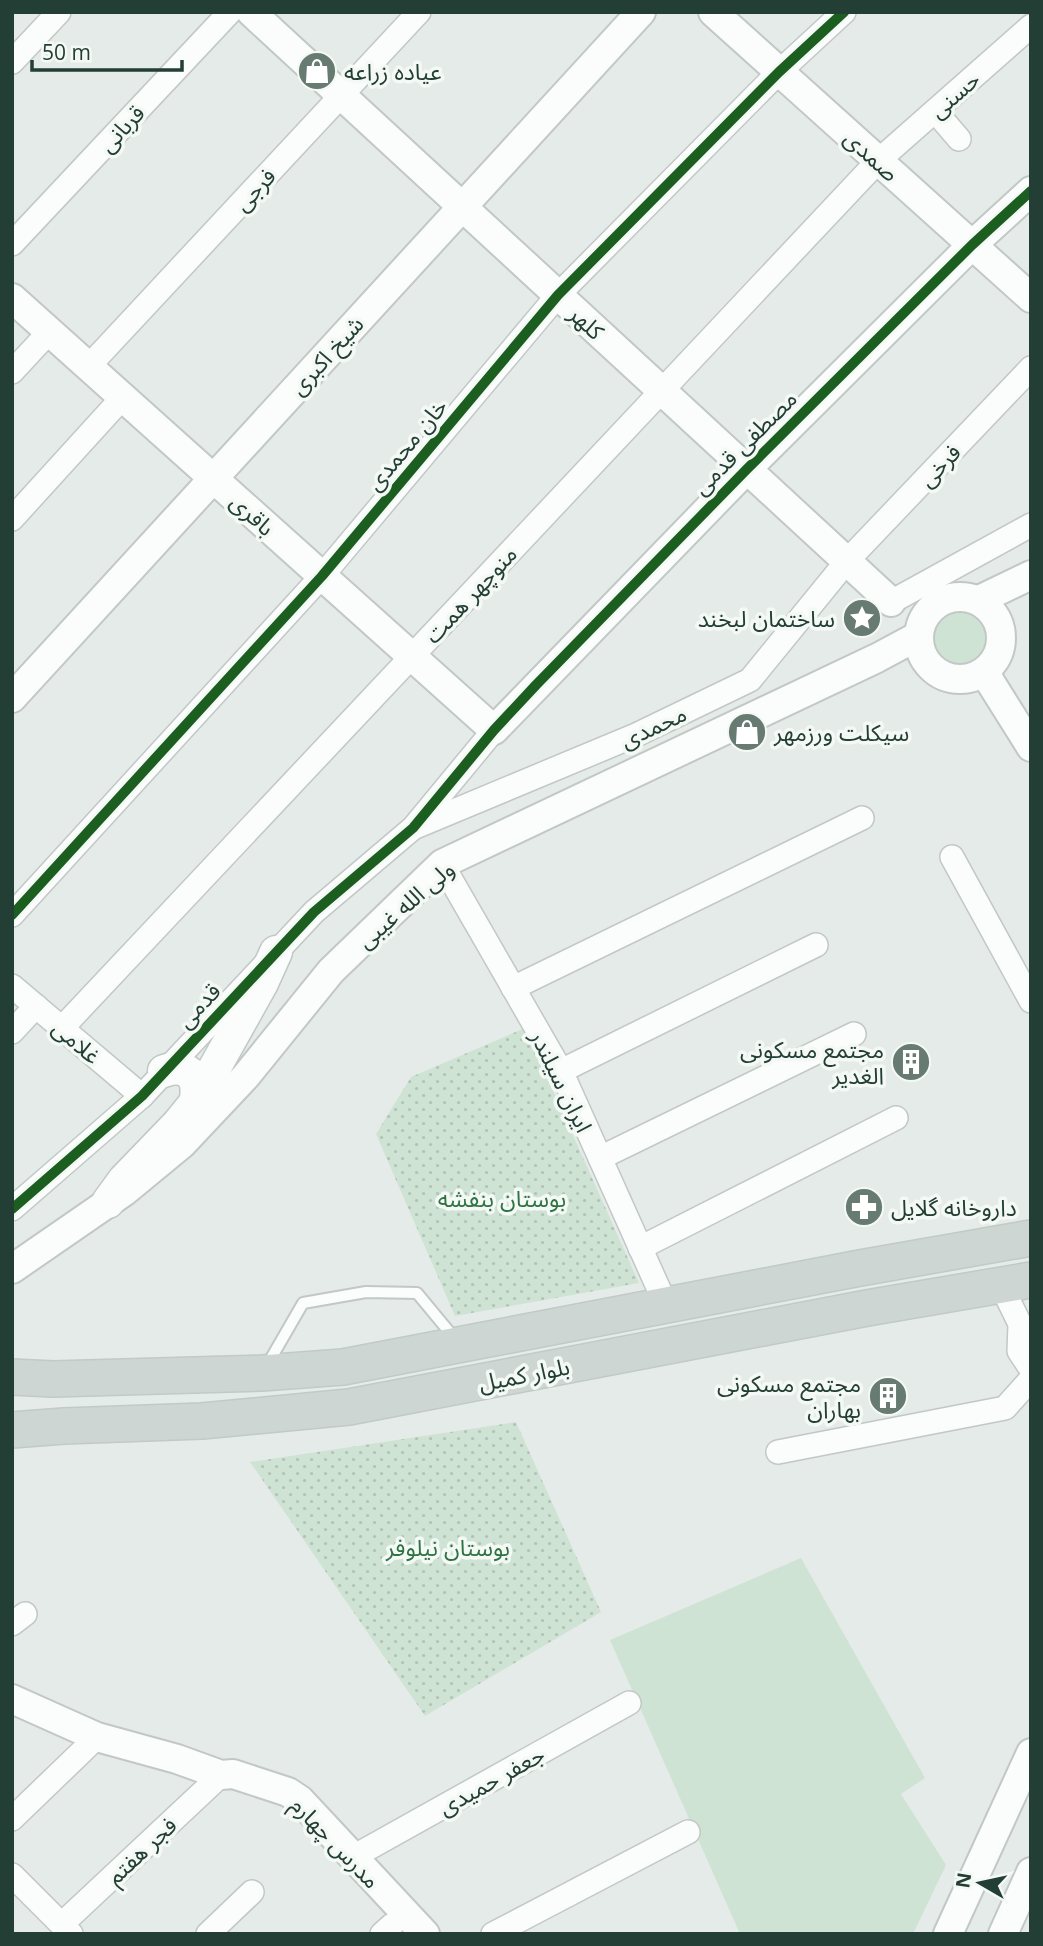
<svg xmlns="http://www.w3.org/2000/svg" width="1043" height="1946" viewBox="0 0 1043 1946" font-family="'Open Sans','Noto Sans Arabic',sans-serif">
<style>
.green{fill:#cfe3d4}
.park{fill:url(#park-dots)}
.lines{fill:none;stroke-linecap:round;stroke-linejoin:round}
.service-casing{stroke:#c2c8c5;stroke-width:14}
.minor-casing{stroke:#c2c8c5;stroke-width:26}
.tertiary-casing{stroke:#c2c8c5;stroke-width:32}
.secondary-casing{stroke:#c1c8c5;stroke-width:35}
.primary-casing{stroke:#c1cac7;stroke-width:38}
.service{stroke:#fbfcfc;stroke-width:10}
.minor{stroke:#fbfcfc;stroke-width:23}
.tertiary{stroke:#fbfcfc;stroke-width:28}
.secondary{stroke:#fbfcfc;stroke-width:32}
.primary{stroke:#ced6d3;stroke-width:35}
.cycleway-casing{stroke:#f4f9f6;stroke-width:15}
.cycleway{stroke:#1b5e20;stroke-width:10}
.labels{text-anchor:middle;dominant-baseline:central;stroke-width:7;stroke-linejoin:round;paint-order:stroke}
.poi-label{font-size:23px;fill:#233e34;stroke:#f4f9f6;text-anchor:start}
.street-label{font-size:23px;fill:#233e34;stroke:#f4f9f6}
.park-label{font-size:23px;fill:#2f7343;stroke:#f4f9f6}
</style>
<defs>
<pattern id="park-dots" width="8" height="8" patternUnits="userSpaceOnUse" patternTransform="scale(1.75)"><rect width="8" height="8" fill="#cfe3d4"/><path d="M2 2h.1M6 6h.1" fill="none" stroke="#b1c4b7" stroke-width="1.8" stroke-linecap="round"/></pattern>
</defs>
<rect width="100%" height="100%" fill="#e5ebe8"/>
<g class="green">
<circle cx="959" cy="636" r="30"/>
<path d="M801,1558l124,220 -24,16 45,71 -33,69h-173l-130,-294z"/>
</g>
<g class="park">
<path d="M525,1028l114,255 -184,33 -79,-182 35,-57z"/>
<path d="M516,1422l85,190 -176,104 -175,-254z"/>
</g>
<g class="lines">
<g class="service-casing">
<path id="service" d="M266,1367l37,-64 63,-11 51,1 39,47"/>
</g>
<g class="minor-casing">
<g id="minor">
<path d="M12,62l47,-50"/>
<path d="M935,111l24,28"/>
<path d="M12,244l218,-232"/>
<path d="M89,366l330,-354"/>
<path d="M12,372l38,-41"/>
<path d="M12,519l111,-122"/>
<path d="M891,602l140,-77"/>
<path d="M413,828l223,-93 114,-55 97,-119 184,-193"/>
<path d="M952,857l79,144"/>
<path d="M442,864l119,207 105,234"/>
<path d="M12,915l310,-339 236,-281 221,-223 65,-60"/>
<path d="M12,986l130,110"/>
<path d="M513,988l349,-170"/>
<path d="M62,1028l816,-867 153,-135"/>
<path d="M12,1032l24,-26"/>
<path d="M561,1071l255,-126"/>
<path d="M600,1158l254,-124"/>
<path d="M12,1209l130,-113 172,-184 99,-84 81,-98"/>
<path d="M640,1248l256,-130"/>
<path d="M1001,1285l19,39 -1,27 12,18"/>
<path d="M778,1452l227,-44 26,-29"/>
<path d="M12,1624l13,-10"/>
<path d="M12,1819l85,-82"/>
<path d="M353,1857l276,-154"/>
<path d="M12,1875l59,59"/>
<path d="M62,1924l159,-149"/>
<path d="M208,1934l44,-42"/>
<path d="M382,1934l10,-9"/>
<path d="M493,1934l195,-102"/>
</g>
</g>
<g class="tertiary-casing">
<g id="tertiary">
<path d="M251,12l640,590"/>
<path d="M713,12l318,286"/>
<path d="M12,298l482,432 253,-261 225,-224 59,-54"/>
<circle cx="960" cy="638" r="41"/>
<path d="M979,600l52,-25"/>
<path d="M984,672l47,75"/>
<path d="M12,698l629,-686"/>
<path d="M12,1269l113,-78 57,-47 64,-68 85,-105 111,-107 435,-206 41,-22"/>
<path d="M12,1699l85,38 80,22 44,16 12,-1 55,18 12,8 125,134"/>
<path d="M948,1934l83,-181"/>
<path d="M1003,1934l28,-62"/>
</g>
</g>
<g class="secondary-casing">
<g id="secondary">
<path d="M164,1071c26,-9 37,9 31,32"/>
<path d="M108,1202l16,-22 54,-56 17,-21 67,-120 14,-31"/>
</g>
</g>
<g class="primary-casing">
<g id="primary">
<path d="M12,1377l41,2 209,-6 81,-6 517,-99 171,-30"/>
<path d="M12,1430l52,-4 138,-5 147,-14 518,-99 164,-28"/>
</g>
</g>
<use href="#service" class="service"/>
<use href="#minor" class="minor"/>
<use href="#tertiary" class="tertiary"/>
<use href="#secondary" class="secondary"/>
<use href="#primary" class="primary"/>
<g class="cycleway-casing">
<g id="cycleway">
<path d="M12,915l310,-339 236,-281 221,-223 65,-60"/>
<path d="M12,1209l130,-113 172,-184 99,-84 81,-98 42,-45 211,-216 225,-224 59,-54"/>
</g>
</g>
<use href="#cycleway" class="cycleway"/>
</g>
<defs>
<g id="shop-disc" transform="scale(2.0125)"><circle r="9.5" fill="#677b73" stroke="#f4f9f6"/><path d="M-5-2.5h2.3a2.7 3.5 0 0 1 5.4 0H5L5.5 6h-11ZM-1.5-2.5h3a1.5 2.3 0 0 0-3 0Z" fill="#fff"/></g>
<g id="sight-disc" transform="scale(2.0125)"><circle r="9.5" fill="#677b73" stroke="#f4f9f6"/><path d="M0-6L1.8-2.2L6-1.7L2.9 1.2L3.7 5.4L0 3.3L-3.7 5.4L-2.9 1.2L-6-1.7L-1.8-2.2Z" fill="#fff"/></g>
<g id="building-disc" transform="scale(2.0125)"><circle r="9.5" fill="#677b73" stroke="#f4f9f6"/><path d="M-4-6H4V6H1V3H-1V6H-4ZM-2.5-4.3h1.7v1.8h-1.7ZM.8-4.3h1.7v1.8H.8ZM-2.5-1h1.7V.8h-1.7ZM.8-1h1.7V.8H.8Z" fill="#fff"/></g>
<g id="pharmacy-disc" transform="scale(2.0125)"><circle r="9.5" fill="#677b73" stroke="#f4f9f6"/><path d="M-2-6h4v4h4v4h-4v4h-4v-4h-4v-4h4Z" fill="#fff"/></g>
</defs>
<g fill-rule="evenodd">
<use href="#shop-disc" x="317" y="71"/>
<use href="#sight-disc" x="862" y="618"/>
<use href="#shop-disc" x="747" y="732"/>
<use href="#building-disc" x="911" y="1062"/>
<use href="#pharmacy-disc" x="864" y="1207"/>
<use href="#building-disc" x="888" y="1396"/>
</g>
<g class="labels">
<g class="poi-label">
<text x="344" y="71">عیاده زراعه</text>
<text x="835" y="618" text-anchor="end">ساختمان لبخند</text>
<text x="774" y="732">سیکلت ورزمهر</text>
<text x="884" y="1049" text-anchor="end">مجتمع مسکونی<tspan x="884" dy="26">الغدیر</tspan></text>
<text x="891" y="1207">داروخانه گلایل</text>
<text x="861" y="1383" text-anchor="end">مجتمع مسکونی<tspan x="861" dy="26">بهاران</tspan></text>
</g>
<g class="street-label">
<text transform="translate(954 94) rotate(-41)">حسنی</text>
<text transform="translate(121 128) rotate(-47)">قربانی</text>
<text transform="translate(872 155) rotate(42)">صمدی</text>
<text transform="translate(254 189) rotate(-47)">فرجی</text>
<text transform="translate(587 322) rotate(43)">کلهر</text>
<text transform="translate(326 355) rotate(-48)">شیخ اکبری</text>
<text transform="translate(744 442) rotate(-45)">مصطفی قدمی</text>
<text transform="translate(406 444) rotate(-50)">خان محمدی</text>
<text transform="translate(939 465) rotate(-46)">فرخی</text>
<text transform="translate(253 514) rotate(42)">باقری</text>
<text transform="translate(470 594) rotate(-47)">منوچهر همت</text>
<text transform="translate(653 726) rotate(-25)">محمدی</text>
<text transform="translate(405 904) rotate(-41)">ولی الله غیبی</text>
<text transform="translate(198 1005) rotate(-47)">قدمی</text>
<text transform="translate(77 1041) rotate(40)">غلامی</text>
<text transform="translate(562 1081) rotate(64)">ایران سیلندر</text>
<text transform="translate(524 1374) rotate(-11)">بلوار کمیل</text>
<text transform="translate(491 1780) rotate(-29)">جعفر حمیدی</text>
<text transform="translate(336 1842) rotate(46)">مدرس چهارم</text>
<text transform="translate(141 1850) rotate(-43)">فجر هفتم</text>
</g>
<g class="park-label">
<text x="502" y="1198">بوستان بنفشه</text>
<text x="448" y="1547">بوستان نیلوفر</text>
</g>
</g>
<rect width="1043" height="1946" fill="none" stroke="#233e34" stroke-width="28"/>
<g transform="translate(980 1883) rotate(279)" stroke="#f4f9f6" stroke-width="5" paint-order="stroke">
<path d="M0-5L12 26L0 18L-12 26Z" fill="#233e34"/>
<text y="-10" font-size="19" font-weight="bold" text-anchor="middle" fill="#233e34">N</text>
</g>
<path d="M32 60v10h150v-10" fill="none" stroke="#233e34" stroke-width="3.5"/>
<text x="42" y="60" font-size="21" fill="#233e34" stroke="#f4f9f6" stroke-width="5" paint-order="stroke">50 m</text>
</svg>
